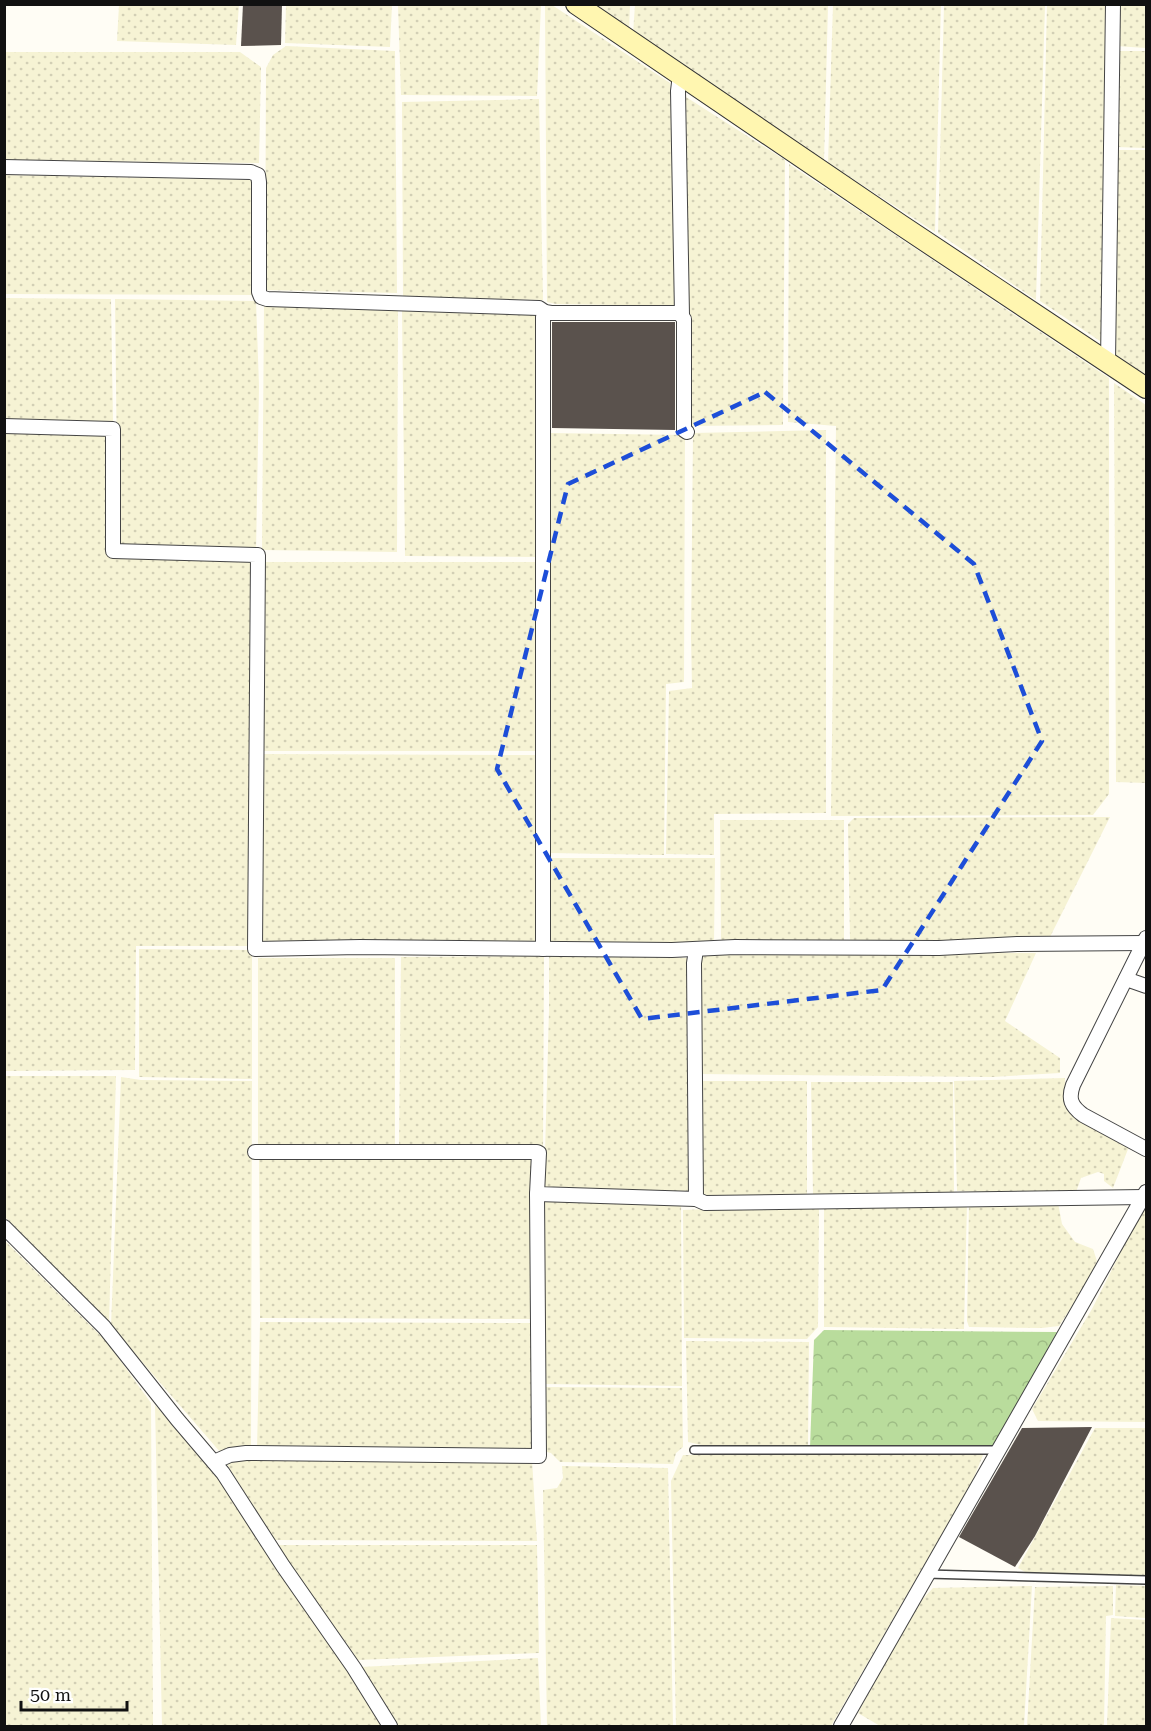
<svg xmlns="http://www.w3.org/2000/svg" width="1151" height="1731" viewBox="0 0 1151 1731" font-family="'Roboto Serif',serif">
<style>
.farmland{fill:url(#farmland-dots)}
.forest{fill:url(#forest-crowns)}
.building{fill:#5a524d}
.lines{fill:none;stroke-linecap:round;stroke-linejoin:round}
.lane-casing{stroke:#444;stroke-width:10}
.street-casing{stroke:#444;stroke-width:16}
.secondary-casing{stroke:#333;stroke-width:22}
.lane{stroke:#fff;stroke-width:7}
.street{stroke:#fff;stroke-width:14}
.secondary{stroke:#fff6b0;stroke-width:20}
.marked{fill:none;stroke:#1d4ed8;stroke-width:4.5;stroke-dasharray:12 8;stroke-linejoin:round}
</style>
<defs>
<pattern id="farmland-dots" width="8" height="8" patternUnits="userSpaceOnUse" patternTransform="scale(1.5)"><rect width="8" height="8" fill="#f6f3d4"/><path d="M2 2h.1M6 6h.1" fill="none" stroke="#d2cfb5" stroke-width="1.8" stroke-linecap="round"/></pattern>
<pattern id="forest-crowns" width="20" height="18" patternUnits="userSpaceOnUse" patternTransform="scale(1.5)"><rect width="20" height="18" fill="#b9dc9c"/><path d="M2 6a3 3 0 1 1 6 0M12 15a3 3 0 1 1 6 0" fill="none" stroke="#9ebc85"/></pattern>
</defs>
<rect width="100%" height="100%" fill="#fffdf5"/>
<g class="farmland">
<path d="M119,5h120l-3,40 -119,-4z"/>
<path d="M286,5h106l-2,42 -105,-4z"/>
<path d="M398,5h143l-4,91 -136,-1z"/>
<path d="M545,5h7l118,78 5,223 -119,-2 -9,-2z"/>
<path d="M588,5h42l-1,26z"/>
<path d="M635,5h193l-4,156 -191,-127z"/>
<path d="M833,5h108l-6,227 -107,-69z"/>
<path d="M944,5h101l-9,295 -98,-67z"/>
<path d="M1047,5h63l-7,338 -63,-42z"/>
<path d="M1117,5h29v43l-30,-2z"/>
<path d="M286,46l109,5 2,242 -132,-3 1,-222 7,-13z"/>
<path d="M1117,51h29v97l-30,-1z"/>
<path d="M5,52h235l21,15 -2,96 -254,-3z"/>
<path d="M686,97l99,63 -2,265 -93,1z"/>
<path d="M539,99l4,201 -140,-3 -1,-195z"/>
<path d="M1117,150h29v232l-33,-28z"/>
<path d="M789,164l320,214v416l-16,21 -262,1 5,-390 -48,-4z"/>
<path d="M5,175l248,5 2,115 -250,-1z"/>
<path d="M5,298l106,1 2,124 -108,-4z"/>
<path d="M115,299l141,2 3,85 -3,167 -138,-2z"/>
<path d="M264,306l134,5 -1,241 -135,-2z"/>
<path d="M402,311l135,4v242l-132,-1z"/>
<path d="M1114,383l32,22v378l-30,-1z"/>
<path d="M5,429l106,3 -3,122 147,4 -2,388h-117l-1,124 -130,1z"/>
<path d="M826,430v383l-112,1v41l-48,-1 3,-163 23,-3 -1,-50 2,-205z"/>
<path d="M548,433l137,2 -1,247 -18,2 -2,171 -115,-2z"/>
<path d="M262,562h275l1,189h-277z"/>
<path d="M260,754l279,1 -1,186 -277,1z"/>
<path d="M1110,817l-62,124 -93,3 -105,-4 -2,-116 6,-6z"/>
<path d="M720,820h124v122h-123z"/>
<path d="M550,858h165l-1,86 -164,2z"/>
<path d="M139,949l113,1v129l-113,-2z"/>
<path d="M709,953h327l-31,68 55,37v15l-68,4 -292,-3 -1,-116z"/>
<path d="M549,955l141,3 1,238 -147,-7 5,-179z"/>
<path d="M544,956l-1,193 -144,-1 2,-191z"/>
<rect x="258" y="958" width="137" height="191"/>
<path d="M4,1076h112l-7,247 -104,-106z"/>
<path d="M121,1077l20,3 111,1 -1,369 -30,3 -110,-127z"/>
<path d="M1065,1078v21l65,45 -17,44 -9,-7v-7l-6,-2 -17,6 -6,17 -118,-4 -3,-110z"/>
<path d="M699,1081h108v115l-106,1z"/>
<path d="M811,1082h142l1,110 -141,3z"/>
<path d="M259,1155h274v164l-273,-1z"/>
<path d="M542,1200l139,1 1,185 -140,-2z"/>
<path d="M1146,1202v220l-108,-1 -6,-12 60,-100z"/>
<path d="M967,1203l-3,126 -140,-2v-122z"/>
<path d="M969,1203h89l4,21 13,18 18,7 4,12 -8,19 -30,46 -17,2 -73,-1 -2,-6z"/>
<path d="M819,1205l-1,122 -11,12 -123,-1 -1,-128z"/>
<path d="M4,1240l103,102 44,61 2,323h-148z"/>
<path d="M260,1322l273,1 -2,128 -274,-3z"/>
<path d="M686,1341l123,1 -1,105 -93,1 -27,-6z"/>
<path d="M544,1387l138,1 1,59 -7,6 -3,11 -113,-2 -9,-9 -8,-2z"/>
<path d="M155,1405l55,61 154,229 19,31h-221z"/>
<path d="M1095,1428h51v150l-117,-4 -11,-6z"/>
<path d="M683,1455h300l-11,27 -141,244h-155l-5,-245z"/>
<path d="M256,1457l276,3 5,81 -263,-1 -49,-79z"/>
<path d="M562,1466l106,2 5,258h-126l-4,-236 14,-2 6,-10z"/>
<path d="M277,1545h260l2,108 -181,7z"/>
<path d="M1116,1585l30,1v32l-31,-2z"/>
<path d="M1032,1586l-8,140h-144l-22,-13 58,-107 17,-18z"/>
<path d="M1113,1586v29l-7,1 -2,110h-77l8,-139z"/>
<path d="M1111,1618l35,2v106h-39z"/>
<path d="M538,1658l3,68h-145l-36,-59z"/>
</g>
<path class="forest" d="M824,1330l233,2 -63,116h-184l4,-108z"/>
<g class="building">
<path d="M243,4h39l-1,41 -40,1z"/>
<path d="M552,322h123v108l-123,-2z"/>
<path d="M1092,1427l-57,109 -20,31 -56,-30 63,-109z"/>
</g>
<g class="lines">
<g class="lane-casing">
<g id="lane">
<path d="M694,1450h304"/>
<path d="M927,1574l219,6"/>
</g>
</g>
<g class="street-casing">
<g id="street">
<path d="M680,74l-2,17 4,224"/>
<path d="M4,167l247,5 7,3 1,7v110l2,5 6,2 272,9 6,4 6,1h128l5,6v111l3,2"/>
<path d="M1108,362l5,-358"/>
<path d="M4,426l109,3v122l145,4 -3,394 105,-2 312,3 63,-3 204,1 78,-4 127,-1"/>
<path d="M1146,938l-73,147c-5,14 -2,21 10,30l63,34"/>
<path d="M543,949v-632l2,-5"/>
<path d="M1126,979l20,7"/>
<path d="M255,1152h282l2,1 -2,41 159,5 -2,-236 2,-13"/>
<path d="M696,1199l9,4 439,-6"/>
<path d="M4,1227l100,100 73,92 46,54 60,93 71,102 36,58"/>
<path d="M214,1462l16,-7 16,-2 293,3 -2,-262"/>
<path d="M841,1726l305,-534"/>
</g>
</g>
<g class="secondary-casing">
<path id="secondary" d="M576,4l325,221 245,163"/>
</g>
<use href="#lane" class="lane"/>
<use href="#street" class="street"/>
<use href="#secondary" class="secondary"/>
</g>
<path class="marked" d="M765,392l209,172 68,177 -160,249 -240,29 -145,-250 71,-285z"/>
<rect width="1151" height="1731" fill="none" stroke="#111111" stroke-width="12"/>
<path d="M21 1701v9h106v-9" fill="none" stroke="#111111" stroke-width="3"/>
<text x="30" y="1701" font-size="18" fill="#111111" stroke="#ffffff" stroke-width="4.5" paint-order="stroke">50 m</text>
</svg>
